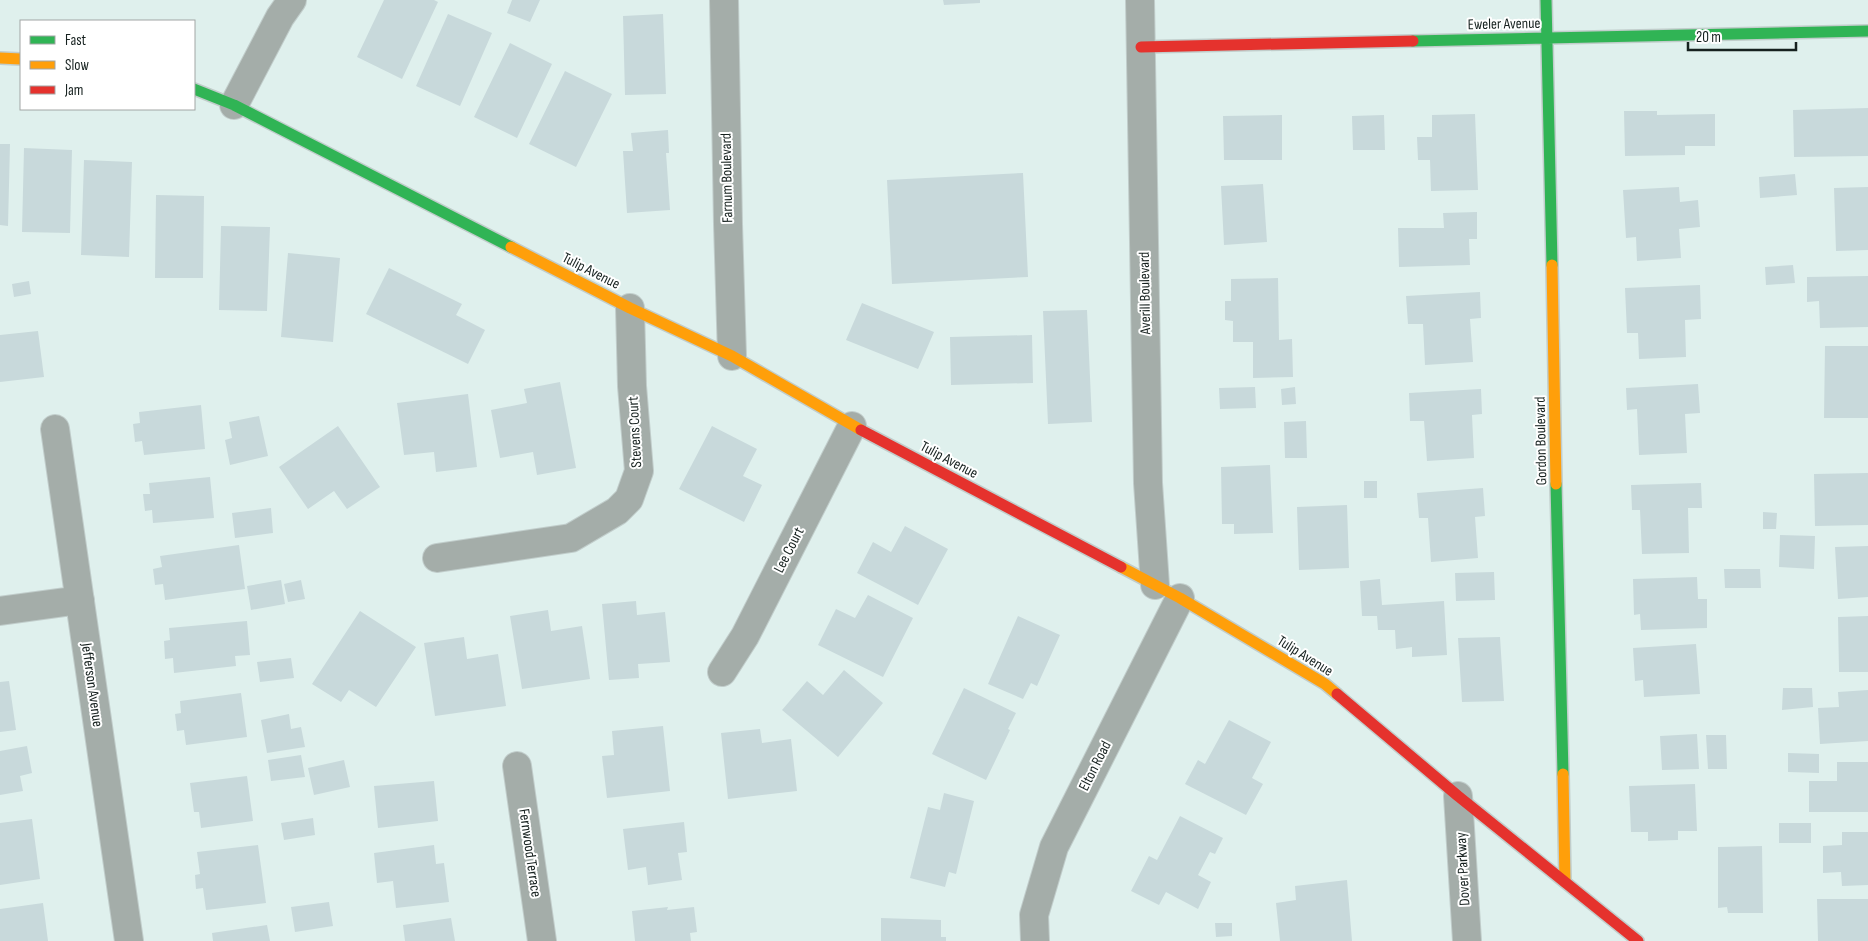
<svg xmlns="http://www.w3.org/2000/svg" width="1868" height="941" font-family="'Sofia Sans Condensed',sans-serif">
<rect width="100%" height="100%" fill="#dff0ed"/>
<path fill="#c8d9db" d="M 384,0 L 434,0 L 438,2 L 402,79 L 357,57 Z
M 512,0 L 540,0 L 530,22 L 507,13 Z
M 943,0 L 980,0 L 980,3 L 944,5 Z
M 448,14 L 492,33 L 460,106 L 416,86 Z
M 663,14 L 666,94 L 625,95 L 623,16 Z
M 510,43 L 552,64 L 517,138 L 474,117 Z
M 565,71 L 612,94 L 576,167 L 529,144 Z
M 1868,108 L 1868,156 L 1794,157 L 1793,110 Z
M 1624,111 L 1657,111 L 1657,115 L 1715,114 L 1715,146 L 1685,146 L 1685,155 L 1625,156 Z
M 1475,114 L 1478,190 L 1431,191 L 1430,160 L 1418,160 L 1417,137 L 1432,137 L 1432,115 Z
M 1282,115 L 1282,160 L 1224,160 L 1223,116 Z
M 1384,115 L 1385,150 L 1353,150 L 1352,116 Z
M 668,130 L 669,153 L 666,153 L 670,210 L 627,213 L 623,151 L 633,151 L 631,133 Z
M 0,144 L 10,144 L 8,226 L 0,225 Z
M 24,148 L 72,150 L 70,233 L 22,232 Z
M 84,160 L 132,162 L 129,257 L 81,255 Z
M 1023,173 L 1028,277 L 892,284 L 887,180 Z
M 1795,174 L 1797,195 L 1760,198 L 1759,177 Z
M 1263,184 L 1267,242 L 1224,245 L 1221,186 Z
M 1679,187 L 1680,202 L 1698,200 L 1700,227 L 1679,229 L 1681,258 L 1637,261 L 1636,237 L 1626,238 L 1623,190 Z
M 1868,187 L 1868,250 L 1836,251 L 1834,188 Z
M 156,195 L 204,196 L 203,278 L 155,278 Z
M 1477,212 L 1477,239 L 1469,239 L 1470,265 L 1399,267 L 1398,228 L 1444,228 L 1443,213 Z
M 221,226 L 270,227 L 267,311 L 219,310 Z
M 288,253 L 340,258 L 333,342 L 281,337 Z
M 1793,265 L 1795,283 L 1766,285 L 1765,267 Z
M 389,268 L 462,304 L 456,315 L 485,330 L 468,364 L 366,314 Z
M 1868,276 L 1868,327 L 1820,328 L 1819,301 L 1807,302 L 1807,277 Z
M 1278,278 L 1279,340 L 1292,339 L 1293,377 L 1253,378 L 1253,342 L 1233,342 L 1233,321 L 1225,320 L 1225,301 L 1231,301 L 1231,279 Z
M 29,281 L 31,294 L 14,297 L 12,284 Z
M 1700,285 L 1701,319 L 1685,320 L 1686,357 L 1639,359 L 1638,333 L 1627,333 L 1625,288 Z
M 1480,292 L 1481,318 L 1470,319 L 1473,362 L 1425,365 L 1423,324 L 1408,324 L 1406,296 Z
M 862,303 L 934,332 L 918,369 L 846,340 Z
M 1087,310 L 1092,422 L 1048,424 L 1043,311 Z
M 38,331 L 44,377 L 0,382 L 0,335 Z
M 1032,335 L 1033,383 L 951,385 L 950,337 Z
M 1825,346 L 1868,346 L 1868,418 L 1824,418 Z
M 560,382 L 576,468 L 537,475 L 533,452 L 500,458 L 491,410 L 527,403 L 524,389 Z
M 1698,384 L 1700,413 L 1685,414 L 1687,453 L 1639,455 L 1637,409 L 1627,410 L 1626,388 Z
M 1255,387 L 1256,408 L 1220,409 L 1219,388 Z
M 1295,387 L 1296,404 L 1282,405 L 1281,389 Z
M 1481,389 L 1482,414 L 1472,415 L 1474,458 L 1427,461 L 1424,421 L 1410,421 L 1409,393 Z
M 468,394 L 477,467 L 436,472 L 434,452 L 404,455 L 397,403 Z
M 201,405 L 205,449 L 144,455 L 142,441 L 135,442 L 133,424 L 140,423 L 139,412 Z
M 259,416 L 268,456 L 230,465 L 225,440 L 232,438 L 229,422 Z
M 1306,421 L 1307,458 L 1285,458 L 1284,422 Z
M 338,426 L 380,487 L 347,509 L 334,491 L 308,509 L 279,467 Z
M 712,426 L 757,449 L 743,476 L 762,485 L 744,522 L 679,489 Z
M 1270,465 L 1273,533 L 1234,534 L 1234,524 L 1222,524 L 1221,467 Z
M 1868,473 L 1868,525 L 1815,526 L 1814,474 Z
M 210,477 L 214,518 L 153,523 L 152,510 L 145,511 L 143,494 L 150,494 L 149,483 Z
M 1364,481 L 1377,481 L 1377,498 L 1364,498 Z
M 1701,483 L 1702,508 L 1688,508 L 1689,553 L 1642,554 L 1640,510 L 1632,510 L 1631,485 Z
M 1483,488 L 1485,516 L 1475,517 L 1478,558 L 1431,562 L 1428,518 L 1419,518 L 1417,493 Z
M 1347,505 L 1349,568 L 1299,570 L 1297,507 Z
M 271,508 L 273,533 L 235,538 L 232,513 Z
M 1763,512 L 1777,513 L 1776,529 L 1763,529 Z
M 905,526 L 948,549 L 918,605 L 857,573 L 873,542 L 891,552 Z
M 1780,535 L 1815,536 L 1814,569 L 1779,567 Z
M 239,545 L 245,589 L 165,600 L 163,584 L 155,585 L 153,569 L 162,567 L 160,556 Z
M 1868,546 L 1868,597 L 1838,599 L 1835,547 Z
M 1724,569 L 1760,569 L 1761,588 L 1725,588 Z
M 1494,572 L 1495,600 L 1456,601 L 1455,573 Z
M 1697,577 L 1698,599 L 1707,599 L 1707,628 L 1641,630 L 1640,614 L 1634,615 L 1633,579 Z
M 1380,579 L 1382,605 L 1444,601 L 1447,655 L 1412,657 L 1412,647 L 1396,649 L 1395,630 L 1378,630 L 1377,616 L 1362,616 L 1360,581 Z
M 281,580 L 285,604 L 251,610 L 247,586 Z
M 301,580 L 305,599 L 288,602 L 284,584 Z
M 868,595 L 913,618 L 883,677 L 818,645 L 836,609 L 855,618 Z
M 636,601 L 637,615 L 665,612 L 670,662 L 638,664 L 639,678 L 609,680 L 602,604 Z
M 548,610 L 551,631 L 582,626 L 590,679 L 522,689 L 510,616 Z
M 360,611 L 416,647 L 376,707 L 349,690 L 341,702 L 312,684 Z
M 1018,616 L 1060,635 L 1037,686 L 1031,683 L 1023,699 L 988,684 Z
M 1868,616 L 1868,672 L 1839,672 L 1838,617 Z
M 247,621 L 250,655 L 235,656 L 236,666 L 174,673 L 173,658 L 165,659 L 164,641 L 170,640 L 169,628 Z
M 464,637 L 467,659 L 498,654 L 506,706 L 435,716 L 424,643 Z
M 1500,637 L 1504,701 L 1462,702 L 1458,638 Z
M 1696,644 L 1700,694 L 1644,697 L 1643,680 L 1635,681 L 1633,648 Z
M 291,658 L 294,678 L 260,682 L 257,662 Z
M 844,670 L 883,703 L 838,757 L 782,710 L 807,681 L 823,695 Z
M 9,681 L 16,730 L 0,732 L 0,682 Z
M 964,688 L 1016,713 L 1008,729 L 1010,730 L 986,780 L 932,754 Z
M 1783,688 L 1812,688 L 1813,707 L 1782,710 Z
M 1868,690 L 1868,741 L 1820,744 L 1818,708 L 1839,707 L 1838,692 Z
M 241,693 L 247,737 L 186,745 L 184,730 L 177,731 L 175,714 L 181,713 L 180,701 Z
M 289,714 L 291,729 L 301,727 L 305,747 L 267,753 L 261,720 Z
M 1229,720 L 1271,742 L 1252,778 L 1263,784 L 1246,815 L 1185,784 L 1198,760 L 1205,764 Z
M 663,726 L 670,791 L 607,798 L 602,756 L 614,755 L 612,731 Z
M 760,729 L 762,743 L 791,739 L 797,791 L 728,799 L 721,733 Z
M 1697,734 L 1699,769 L 1662,770 L 1660,736 Z
M 1706,735 L 1726,735 L 1727,769 L 1708,769 Z
M 27,746 L 32,773 L 20,776 L 23,791 L 0,795 L 0,751 Z
M 1788,753 L 1819,754 L 1819,773 L 1788,772 Z
M 301,755 L 305,777 L 271,781 L 268,760 Z
M 344,760 L 350,787 L 314,795 L 308,768 Z
M 1837,762 L 1868,762 L 1868,812 L 1809,812 L 1809,781 L 1837,781 Z
M 247,776 L 253,821 L 201,828 L 199,812 L 194,812 L 190,783 Z
M 434,781 L 438,821 L 378,828 L 374,786 Z
M 1695,784 L 1697,831 L 1678,831 L 1678,840 L 1648,841 L 1648,832 L 1631,832 L 1629,786 Z
M 944,793 L 974,801 L 956,874 L 949,872 L 945,887 L 910,878 L 928,807 L 940,810 Z
M 1180,816 L 1223,838 L 1215,854 L 1210,852 L 1198,875 L 1211,882 L 1198,909 L 1166,892 L 1159,905 L 1131,891 L 1149,856 L 1157,860 Z
M 313,818 L 315,835 L 284,840 L 281,823 Z
M 32,819 L 40,879 L 0,885 L 0,823 Z
M 684,822 L 687,852 L 678,853 L 682,880 L 648,885 L 646,867 L 628,870 L 623,829 Z
M 1779,823 L 1811,823 L 1811,843 L 1779,843 Z
M 1842,832 L 1868,832 L 1868,885 L 1842,886 L 1841,872 L 1823,873 L 1823,846 L 1842,845 Z
M 258,845 L 266,903 L 206,910 L 203,888 L 196,889 L 195,875 L 200,874 L 197,852 Z
M 434,845 L 436,864 L 444,863 L 449,902 L 396,908 L 393,881 L 377,883 L 374,853 Z
M 1762,846 L 1763,913 L 1728,913 L 1727,907 L 1718,908 L 1718,847 Z
M 1347,880 L 1352,941 L 1280,941 L 1276,903 L 1296,900 L 1295,886 Z
M 1817,899 L 1868,899 L 1868,941 L 1818,941 Z
M 329,902 L 333,926 L 295,932 L 291,907 Z
M 43,903 L 48,941 L 0,941 L 0,909 Z
M 668,907 L 667,910 L 694,907 L 697,932 L 690,933 L 691,941 L 635,941 L 632,911 Z
M 451,918 L 455,941 L 405,941 L 403,925 Z
M 881,918 L 941,920 L 941,937 L 946,937 L 946,941 L 881,941 Z
M 1215,923 L 1232,923 L 1232,936 L 1216,937 Z
M 267,925 L 270,941 L 213,941 L 212,933 Z"/>
<g fill="none" stroke-linecap="round" stroke-linejoin="round">
<defs>
<path id="street" d="M 724,0 L 728,224 L 732,356
M 1140,0 L 1148,483 L 1155,585
M 234,105 L 280,17 L 292,0
M 55,429 L 129,941
M 437,558 L 571,538 L 617,511 L 629,499 L 639,471 L 632,386 L 630,308
M 0,611 L 80,600
M 722,672 L 745,636 L 852,426
M 517,766 L 542,941
M 1458,796 L 1467,941
M 1035,941 L 1034,915 L 1054,847 L 1180,598"/>
<path id="fast" d="M 1546,0 L 1552,265
M 1413,41 L 1868,31
M 194,89 L 234,105 L 511,247
M 1556,484 L 1563,774"/>
<path id="slow" d="M 0,58 L 21,59
M 511,247 L 630,308 L 732,356 L 861,430
M 1552,265 L 1556,484
M 1121,567 L 1180,598 L 1325,684 L 1337,694
M 1563,774 L 1565,882"/>
<path id="jam" d="M 1141,47 L 1413,41
M 861,430 L 1121,567
M 1337,694 L 1458,796 L 1638,941"/>
</defs>
<use href="#street" stroke="#c1cdcb" stroke-width="30"/>
<use href="#fast" stroke="#c1cdcb" stroke-width="14"/>
<use href="#slow" stroke="#c1cdcb" stroke-width="14"/>
<use href="#jam" stroke="#c1cdcb" stroke-width="14"/>
<use href="#street" stroke="#a4ada9" stroke-width="28"/>
<use href="#fast" stroke="#30b455" stroke-width="11"/>
<use href="#slow" stroke="#ff9f0a" stroke-width="11"/>
<use href="#jam" stroke="#e5322d" stroke-width="11"/>
</g>
<g text-anchor="middle" dominant-baseline="central" stroke-width="4" stroke-linejoin="round" paint-order="stroke">
<g font-size="15" fill="#16211f" stroke="#fff">
<text transform="translate(1504 24) rotate(-1)">Eweler Avenue</text>
<text transform="translate(727 178) rotate(-91)">Farnum Boulevard</text>
<text transform="translate(591 271) rotate(27)">Tulip Avenue</text>
<text transform="translate(1145 293) rotate(-91)">Averill Boulevard</text>
<text transform="translate(635 432) rotate(-93)">Stevens Court</text>
<text transform="translate(1541 441) rotate(-91)">Gordon Boulevard</text>
<text transform="translate(949 460) rotate(28)">Tulip Avenue</text>
<text transform="translate(789 550) rotate(-63)">Lee Court</text>
<text transform="translate(1305 656) rotate(32)">Tulip Avenue</text>
<text transform="translate(92 685) rotate(82)">Jefferson Avenue</text>
<text transform="translate(1095 766) rotate(-63)">Elton Road</text>
<text transform="translate(530 853) rotate(82)">Fernwood Terrace</text>
<text transform="translate(1463 869) rotate(-93)">Dover Parkway</text>
</g>
</g>
<rect x="20" y="20" width="175" height="90" fill="#ffffff" stroke="#a2a6a5"/>
<rect x="30" y="36" width="25" height="8" fill="#30b455" stroke="#a2a6a5"/>
<text x="65" y="45" font-size="15" fill="#16211f">Fast</text>
<rect x="30" y="61" width="25" height="8" fill="#ff9f0a" stroke="#a2a6a5"/>
<text x="65" y="70" font-size="15" fill="#16211f">Slow</text>
<rect x="30" y="86" width="25" height="8" fill="#e5322d" stroke="#a2a6a5"/>
<text x="65" y="95" font-size="15" fill="#16211f">Jam</text>
<path d="M1688 42v8h108v-8" fill="none" stroke="#16211f" stroke-width="2.5"/>
<text x="1696" y="42" font-size="15" fill="#16211f" stroke="#ffffff" stroke-width="4" paint-order="stroke">20 m</text>
</svg>
